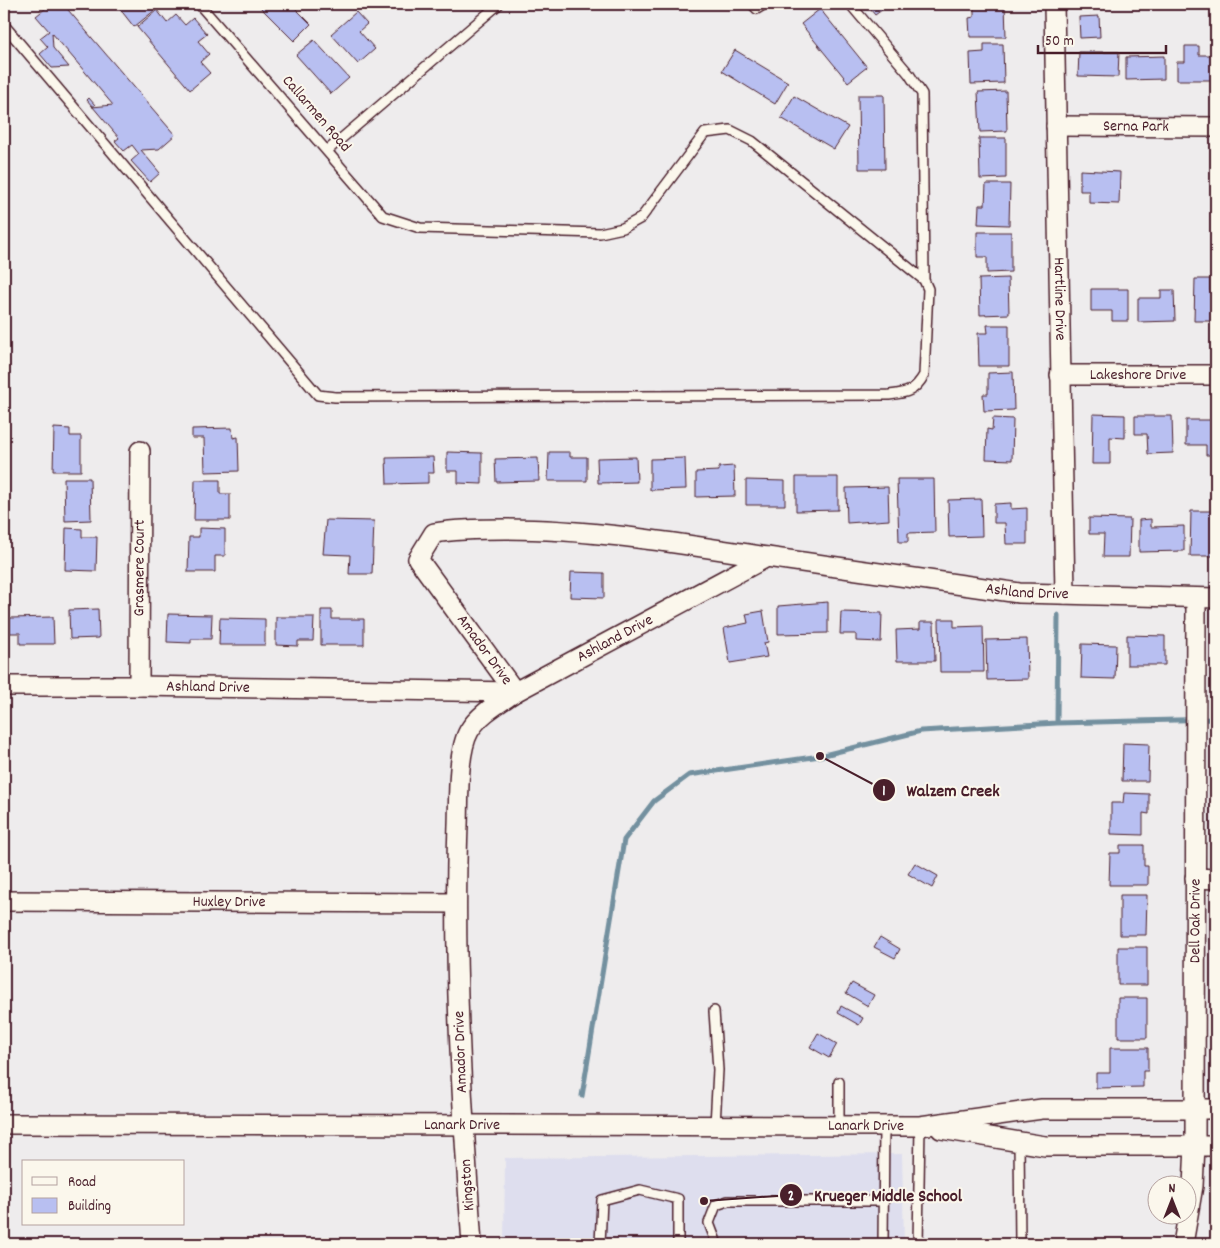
<svg xmlns="http://www.w3.org/2000/svg" width="1220" height="1248" font-family="Dekko,sans-serif">
<rect width="100%" height="100%" fill="#eeeced"/>
<filter id="ink" filterUnits="userSpaceOnUse"><feTurbulence type="fractalNoise" baseFrequency=".02" numOctaves="2"/><feDisplacementMap in="SourceGraphic" scale="10" xChannelSelector="R" yChannelSelector="G"/><feConvolveMatrix kernelMatrix="1 2 1 2 8 2 1 2 1" color-interpolation-filters="sRGB"/></filter>
<g filter="url(#ink)">
<path fill="#dedeee" d="M 902,1154 L 904,1244 L 504,1244 L 505,1158 Z"/>
<g fill="none" stroke-linecap="round" stroke-linejoin="round">
<path stroke="#73909f" stroke-width="5" d="M 1057,723 L 1058,615
M 582,1096 L 624,840 L 654,801 L 689,775 L 820,756 L 921,731 L 1057,723 L 1216,719"/>
</g>
<path fill="#b8bff1" stroke="#4a1f2b" d="M 51,4 L 63,4 L 175,135 L 159,149 L 141,150 L 160,173 L 150,182 L 131,161 L 139,154 L 132,145 L 124,151 L 115,141 L 119,138 L 87,100 L 89,98 L 95,105 L 92,107 L 113,105 L 52,33 L 53,48 L 69,67 L 52,68 L 40,54 L 48,47 L 40,38 L 49,31 L 36,16 Z
M 116,4 L 150,4 L 155,10 L 134,27 Z
M 257,4 L 291,4 L 311,24 L 294,41 Z
M 866,4 L 890,4 L 875,15 Z
M 974,4 L 1005,4 L 1006,37 L 970,37 L 969,18 L 974,17 Z
M 820,9 L 867,67 L 848,82 L 801,24 Z
M 157,10 L 167,23 L 176,15 L 185,25 L 193,18 L 207,34 L 198,41 L 209,54 L 200,62 L 210,73 L 190,90 L 137,27 Z
M 356,12 L 367,24 L 359,31 L 375,49 L 358,64 L 331,34 Z
M 1099,16 L 1100,37 L 1080,38 L 1079,17 Z
M 314,40 L 349,78 L 331,94 L 296,55 Z
M 984,44 L 1003,44 L 1004,83 L 971,84 L 970,53 L 984,52 Z
M 1185,46 L 1199,46 L 1199,55 L 1216,55 L 1216,80 L 1177,80 L 1177,62 L 1185,62 Z
M 735,50 L 788,82 L 775,104 L 722,71 Z
M 1079,52 L 1119,52 L 1118,77 L 1078,76 Z
M 1164,56 L 1164,79 L 1126,80 L 1126,57 Z
M 1006,91 L 1007,131 L 980,132 L 978,92 Z
M 858,95 L 884,95 L 885,169 L 859,169 Z
M 794,96 L 848,127 L 834,149 L 781,118 Z
M 979,138 L 1006,138 L 1006,178 L 980,179 Z
M 1080,170 L 1120,172 L 1119,204 L 1089,203 L 1089,191 L 1080,191 Z
M 986,184 L 1010,184 L 1009,225 L 978,224 L 979,205 L 985,205 Z
M 977,232 L 1011,232 L 1011,272 L 987,273 L 987,257 L 977,257 Z
M 1008,278 L 1009,314 L 980,315 L 979,279 Z
M 1195,279 L 1210,279 L 1210,291 L 1216,291 L 1216,321 L 1194,321 Z
M 1091,289 L 1128,289 L 1128,321 L 1112,321 L 1112,311 L 1091,311 Z
M 1161,290 L 1174,290 L 1175,321 L 1138,322 L 1138,298 L 1161,298 Z
M 987,325 L 1009,325 L 1009,366 L 979,366 L 978,333 L 988,333 Z
M 1013,372 L 1014,410 L 984,411 L 983,394 L 988,394 L 988,373 Z
M 1093,414 L 1125,415 L 1125,438 L 1110,437 L 1110,464 L 1092,464 Z
M 1135,416 L 1172,416 L 1173,453 L 1148,454 L 1147,434 L 1135,434 Z
M 993,418 L 1013,419 L 1012,460 L 986,459 L 987,429 L 992,430 Z
M 1186,420 L 1216,420 L 1216,455 L 1206,455 L 1206,445 L 1186,445 Z
M 54,428 L 70,429 L 70,436 L 81,436 L 81,471 L 53,471 Z
M 232,428 L 233,438 L 238,437 L 239,471 L 205,472 L 204,438 L 192,438 L 192,429 Z
M 447,452 L 482,453 L 482,484 L 458,483 L 458,471 L 447,471 Z
M 549,452 L 570,452 L 570,457 L 587,457 L 587,481 L 548,481 Z
M 433,457 L 434,473 L 428,473 L 428,483 L 387,484 L 386,458 Z
M 636,457 L 637,482 L 598,483 L 597,458 Z
M 538,458 L 539,481 L 496,482 L 495,459 Z
M 685,458 L 686,489 L 650,490 L 650,459 Z
M 734,466 L 735,496 L 696,497 L 696,472 L 719,471 L 719,467 Z
M 796,477 L 838,477 L 838,510 L 796,511 Z
M 64,478 L 90,478 L 91,520 L 65,521 Z
M 897,479 L 934,479 L 935,532 L 908,533 L 908,542 L 899,542 Z
M 195,480 L 220,480 L 220,494 L 230,494 L 230,520 L 194,520 Z
M 746,480 L 785,481 L 785,505 L 746,505 Z
M 888,487 L 889,520 L 847,523 L 846,488 Z
M 981,499 L 982,536 L 949,537 L 948,500 Z
M 1011,503 L 1011,509 L 1027,508 L 1027,544 L 1006,544 L 1005,523 L 994,523 L 994,504 Z
M 1191,511 L 1216,511 L 1216,556 L 1190,556 Z
M 1089,518 L 1130,519 L 1129,557 L 1103,557 L 1104,534 L 1089,534 Z
M 1151,519 L 1151,527 L 1184,526 L 1184,551 L 1139,552 L 1139,520 Z
M 326,520 L 374,521 L 372,574 L 349,574 L 350,555 L 323,554 Z
M 66,528 L 82,529 L 82,537 L 97,537 L 96,571 L 65,570 Z
M 199,528 L 225,529 L 225,556 L 215,556 L 215,572 L 188,572 L 189,537 L 199,537 Z
M 571,572 L 604,573 L 604,598 L 570,597 Z
M 828,602 L 828,633 L 778,634 L 778,606 Z
M 98,609 L 99,638 L 70,639 L 69,610 Z
M 321,610 L 332,610 L 332,619 L 364,619 L 364,645 L 321,645 Z
M 763,611 L 768,642 L 764,643 L 767,657 L 730,663 L 724,628 L 748,623 L 746,614 Z
M 841,612 L 882,613 L 881,642 L 856,641 L 856,634 L 840,634 Z
M 168,614 L 212,615 L 211,639 L 191,639 L 191,643 L 167,642 Z
M 53,617 L 54,644 L 20,644 L 20,633 L 10,633 L 10,618 Z
M 276,617 L 314,617 L 313,641 L 298,641 L 298,646 L 276,645 Z
M 220,618 L 265,619 L 265,645 L 219,645 Z
M 939,619 L 954,619 L 954,627 L 983,626 L 984,672 L 940,672 Z
M 920,622 L 934,622 L 935,661 L 897,661 L 896,630 L 920,629 Z
M 1127,635 L 1165,636 L 1165,665 L 1127,665 Z
M 1027,639 L 1028,679 L 987,680 L 986,640 Z
M 1082,644 L 1116,645 L 1115,679 L 1081,678 Z
M 1123,743 L 1149,744 L 1148,781 L 1122,781 Z
M 1124,793 L 1149,794 L 1149,814 L 1143,813 L 1143,835 L 1111,834 L 1111,803 L 1123,803 Z
M 1120,845 L 1144,845 L 1144,866 L 1148,866 L 1148,885 L 1109,885 L 1110,853 L 1120,853 Z
M 915,863 L 938,876 L 932,888 L 908,874 Z
M 1120,895 L 1147,895 L 1146,935 L 1120,935 Z
M 880,937 L 900,949 L 895,958 L 874,947 Z
M 1118,947 L 1147,947 L 1147,985 L 1118,985 Z
M 852,983 L 874,995 L 868,1006 L 846,993 Z
M 1118,998 L 1147,998 L 1147,1038 L 1118,1038 Z
M 841,1006 L 863,1018 L 859,1025 L 838,1013 Z
M 818,1033 L 837,1044 L 829,1058 L 810,1047 Z
M 1110,1048 L 1148,1048 L 1148,1071 L 1143,1071 L 1143,1087 L 1096,1088 L 1096,1073 L 1110,1073 Z"/>
<g fill="none" stroke-linecap="round" stroke-linejoin="round">
<defs>
<path id="service" d="M 752,4 L 757,9 L 765,4
M 850,4 L 909,74 L 922,94 L 924,280
M 4,25 L 318,395 L 335,397 L 889,395 C 907,393 915,391 924,375 L 928,289 L 924,280 L 752,141 L 730,130 L 705,133 L 641,218 L 623,228 L 600,233 L 420,228 L 383,216 L 199,4
M 328,150 L 499,4
M 714,1011 L 718,1070 L 715,1125
M 839,1082 L 839,1125
M 1019,1141 L 1020,1244
M 600,1244 L 602,1200 L 640,1190 L 678,1199 L 678,1244
M 717,1244 L 709,1223 L 716,1205 L 728,1201 L 884,1201
M 883,1244 L 884,1125
M 918,1244 L 920,1126"/>
<g id="minor">
<path id="s1" d="M 1054,4 L 1065,594"/>
<path id="s2" d="M 1056,126 L 1216,127"/>
<path id="s3" d="M 1060,375 L 1216,375"/>
<path id="s4" d="M 4,686 L 139,686 L 515,692"/>
<path id="s5" d="M 139,686 L 140,451"/>
<path d="M 515,692 L 418,559 L 434,533 C 458,529 482,529 506,529 C 594,529 681,544 767,557"/>
<path d="M 1195,878 L 1216,879"/>
<path id="s6" d="M 4,901 L 455,903"/>
<path id="s7" d="M 4,1124 L 920,1126 L 1042,1109 L 1216,1109"/>
<path d="M 941,1129 L 1045,1146 L 1216,1146"/>
<path id="s8" d="M 472,1244 C 462,1105 453,965 458,825 C 459,800 457,752 469,731 C 479,714 499,703 515,692 L 767,557 L 1019,593 L 1216,598"/>
<path id="s9" d="M 1183,1244 L 1193,1186 L 1195,1146 L 1196,598"/>
</g>
</defs>
<use href="#service" stroke="#4a1f2b" stroke-width="12"/>
<use href="#minor" stroke="#4a1f2b" stroke-width="22"/>
<use href="#service" stroke="#fbf7ec" stroke-width="9"/>
<use href="#minor" stroke="#fbf7ec" stroke-width="19"/>
</g>
</g>
<g text-anchor="middle" dominant-baseline="central" stroke-width="4" stroke-linejoin="round" paint-order="stroke">
<g font-size="16" fill="#4a1f2b" stroke="#fbf7ec">
<text transform="translate(316 114) rotate(49)">Callarmen Road</text>
<text stroke="none"><textPath href="#s2" startOffset="80">Serna Park</textPath></text>
<text stroke="none"><textPath href="#s1" startOffset="295">Hartline Drive</textPath></text>
<text stroke="none"><textPath href="#s3" startOffset="78">Lakeshore Drive</textPath></text>
<text stroke="none"><textPath href="#s5" startOffset="118">Grasmere Court</textPath></text>
<text stroke="none"><textPath href="#s8" startOffset="1124">Ashland Drive</textPath></text>
<text stroke="none"><textPath href="#s8" startOffset="689">Ashland Drive</textPath></text>
<text transform="translate(484 650) rotate(54)">Amador Drive</text>
<text stroke="none"><textPath href="#s4" startOffset="204">Ashland Drive</textPath></text>
<text stroke="none"><textPath href="#s6" startOffset="225">Huxley Drive</textPath></text>
<text stroke="none"><textPath href="#s9" startOffset="324">Dell Oak Drive</textPath></text>
<text transform="translate(461 1052) rotate(-92)">Amador Drive</text>
<text stroke="none"><textPath href="#s7" startOffset="458">Lanark Drive</textPath></text>
<text stroke="none"><textPath href="#s7" startOffset="862">Lanark Drive</textPath></text>
<text transform="translate(468 1185) rotate(-94)">Kingston</text>
</g>
</g>
<path fill="none" stroke="#4a1f2b" stroke-width="2" d="M820 756L884 790M704 1201L791 1195"/>
<g fill="#4a1f2b" stroke="#fbf7ec" stroke-width="2">
<circle cx="820" cy="756" r="5"/>
<circle cx="704" cy="1201" r="5"/>
<circle cx="884" cy="790" r="12"/>
<circle cx="791" cy="1195" r="12"/>
</g>
<g font-size="15" text-anchor="middle" font-weight="bold" fill="#fff">
<text x="884" y="795">1</text>
<text x="791" y="1200">2</text>
</g>
<g font-size="18" text-anchor="middle" font-weight="bold" fill="#4a1f2b" stroke="#fbf7ec" stroke-width="4" stroke-linejoin="round" paint-order="stroke">
<text x="953" y="796">Walzem Creek</text>
<text x="888" y="1201">Krueger Middle School</text>
</g>
<rect width="1220" height="1248" fill="none" stroke="#fbf7ec" stroke-width="20"/>
<rect x="10" y="10" width="1200" height="1228" fill="none" stroke="#4a1f2b" stroke-width="2" filter="url(#ink)"/>
<rect x="22" y="1160" width="162" height="65" fill="#fbf7ec" stroke="#b4a19f"/>
<rect x="32" y="1177" width="25" height="8" fill="#fbf7ec" stroke="#b4a19f"/>
<text x="68" y="1186" font-size="15" fill="#4a1f2b">Road</text>
<rect x="32" y="1198" width="25" height="15" fill="#b8bff1" stroke="#b4a19f"/>
<text x="68" y="1210" font-size="15" fill="#4a1f2b">Building</text>
<g transform="translate(1172 1200)"><circle r="24" fill="#fbf7ec" stroke="#b4a19f"/>
<path d="M0-4L9 19L0 12L-9 19Z" fill="#4a1f2b"/>
<text y="-8" font-size="14" font-weight="bold" text-anchor="middle" fill="#4a1f2b">N</text>
</g>
<path d="M1038 45v8h128v-8" fill="none" stroke="#4a1f2b" stroke-width="2.5"/>
<text x="1045" y="45" font-size="15" fill="#4a1f2b" stroke="#fbf7ec" stroke-width="4" paint-order="stroke">50 m</text>
</svg>
